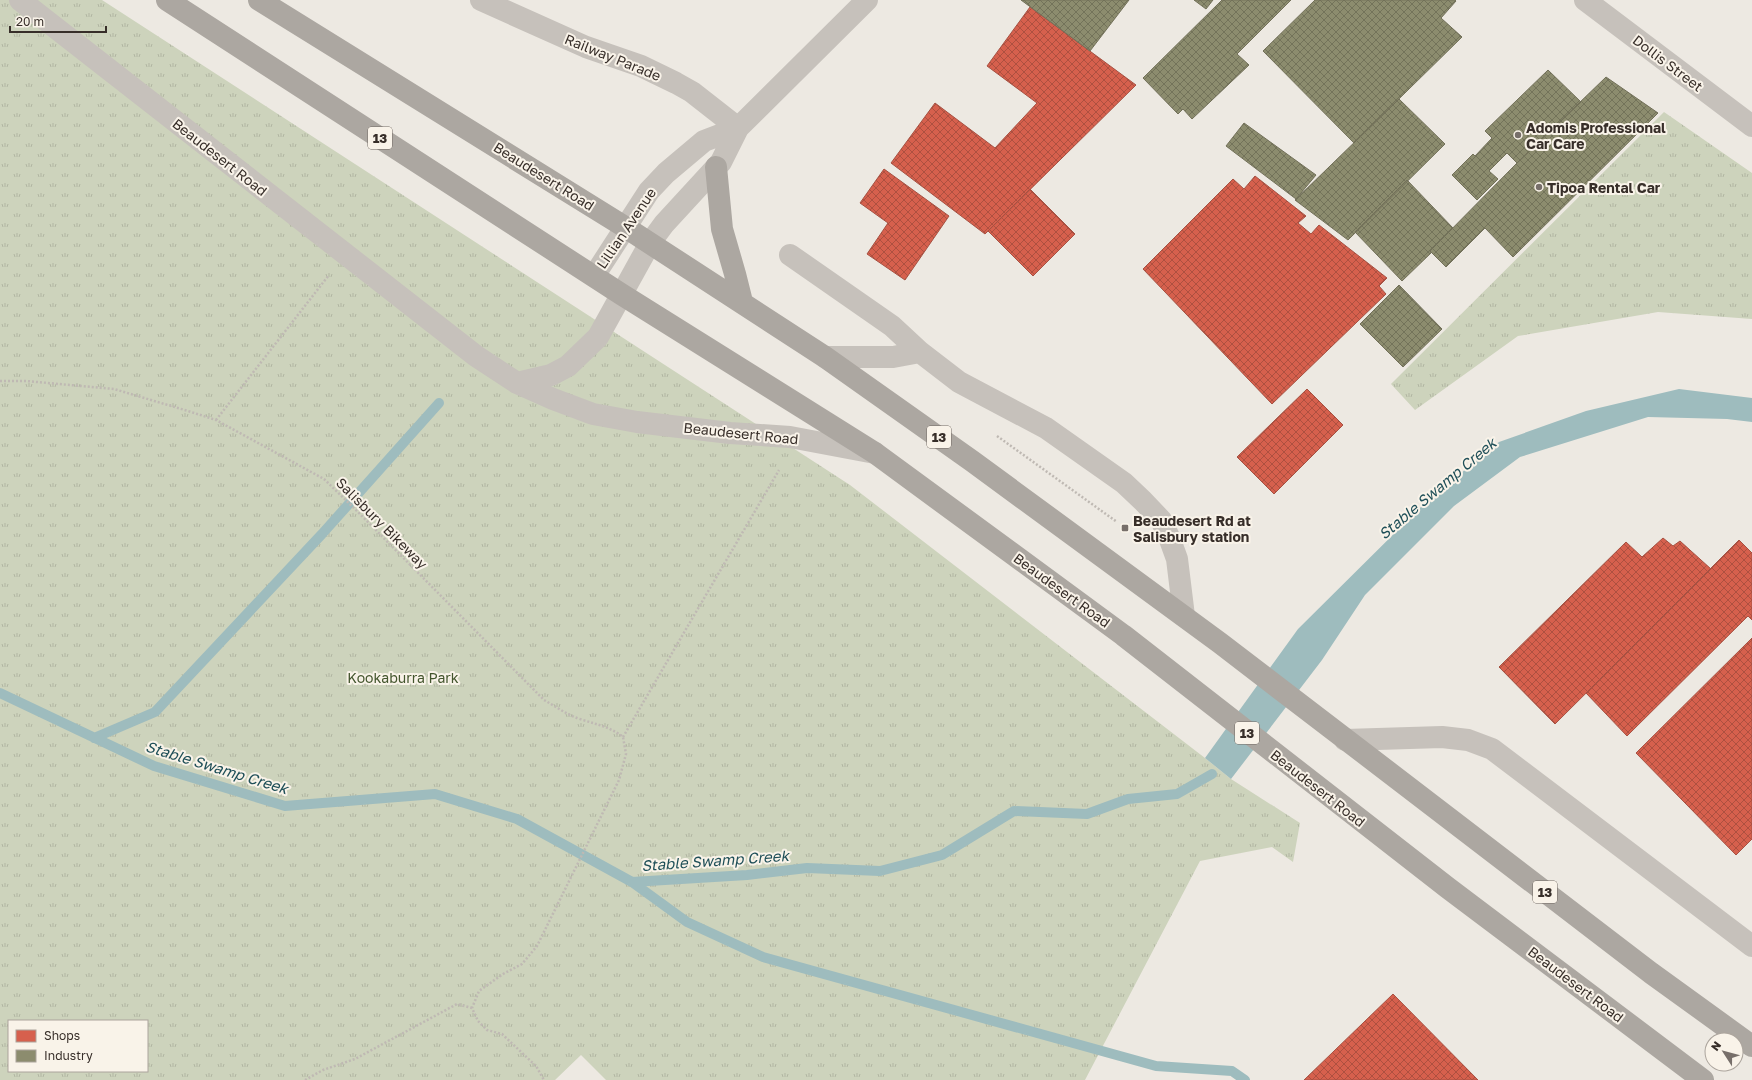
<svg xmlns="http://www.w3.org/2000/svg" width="1752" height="1080" font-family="'Golos Text',sans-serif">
<defs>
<pattern id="park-tufts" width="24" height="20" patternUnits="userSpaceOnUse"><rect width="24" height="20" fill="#cdd3bc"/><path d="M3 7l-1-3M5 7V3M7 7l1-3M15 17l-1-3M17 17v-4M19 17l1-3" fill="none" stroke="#b1b5a2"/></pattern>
<pattern id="shops-cross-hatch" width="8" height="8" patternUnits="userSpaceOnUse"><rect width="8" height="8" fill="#d6604d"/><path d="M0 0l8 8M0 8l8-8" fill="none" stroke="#ae5040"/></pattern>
<pattern id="industry-cross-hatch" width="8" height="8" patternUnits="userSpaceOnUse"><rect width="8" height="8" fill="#8c8c6e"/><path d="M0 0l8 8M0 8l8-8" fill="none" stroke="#73735a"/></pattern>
</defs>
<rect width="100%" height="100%" fill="#ede9e2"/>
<path fill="url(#park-tufts)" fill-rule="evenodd" d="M 0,0 L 102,0 L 850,485 L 1205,758 L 1231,779 L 1300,823 L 1293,862 L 1272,847 L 1200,861 L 1085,1080 L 606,1080 L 581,1055 L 555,1080 L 0,1080 ZM 9,1021 L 147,1021 L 147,1071 L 9,1071 Z
M 1664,112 L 1752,173 L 1752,319 L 1658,312 L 1518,336 L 1415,410 L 1391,384 Z"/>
<path fill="#9ebcbe" d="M 1679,389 L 1752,398 L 1752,422 L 1727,419 L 1648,417 L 1520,457 L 1454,506 L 1365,595 L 1322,660 L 1231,779 L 1205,758 L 1298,629 L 1428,500 L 1499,442 L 1586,411 Z"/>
<path fill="url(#shops-cross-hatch)" stroke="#a65142" d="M 1030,7 L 1136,85 L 985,234 L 891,163 L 935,103 L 995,148 L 1037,103 L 987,66 Z
M 884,169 L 949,216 L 905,280 L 867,254 L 888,223 L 860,203 Z
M 1255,176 L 1306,216 L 1298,223 L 1311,234 L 1319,225 L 1387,278 L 1379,286 L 1386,294 L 1272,404 L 1143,269 L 1233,179 L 1244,189 Z
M 1030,189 L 1075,234 L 1033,276 L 988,231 Z
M 1307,389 L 1343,425 L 1274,494 L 1237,457 Z
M 1663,538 L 1673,546 L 1680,541 L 1711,569 L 1555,724 L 1499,667 L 1626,542 L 1642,557 Z
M 1739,540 L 1752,553 L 1752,620 L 1748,616 L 1627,736 L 1586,693 Z
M 1752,638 L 1752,839 L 1736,855 L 1636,753 Z
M 1393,994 L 1478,1080 L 1304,1080 Z"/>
<path fill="url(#industry-cross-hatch)" stroke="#727059" d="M 1021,0 L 1129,0 L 1090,51 Z
M 1194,0 L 1213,0 L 1206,9 Z
M 1222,0 L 1291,0 L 1237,54 L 1249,65 L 1192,119 L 1183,109 L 1178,114 L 1143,78 Z
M 1315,0 L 1455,0 L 1456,1 L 1441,18 L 1462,37 L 1354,143 L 1263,51 Z
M 1548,70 L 1581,102 L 1517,163 L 1507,153 L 1489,171 L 1498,179 L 1477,200 L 1452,175 L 1473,154 L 1475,156 L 1492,138 L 1485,131 Z
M 1606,77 L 1658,113 L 1513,257 L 1485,228 L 1446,267 L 1430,251 L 1517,163 Z
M 1399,99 L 1445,144 L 1348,240 L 1295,200 Z
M 1244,123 L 1316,175 L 1296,199 L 1226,146 Z
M 1407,180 L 1453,228 L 1430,251 L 1431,253 L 1402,281 L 1355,232 Z
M 1399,285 L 1442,329 L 1403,367 L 1360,324 Z"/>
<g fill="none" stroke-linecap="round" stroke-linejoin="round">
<path stroke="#9ebcbe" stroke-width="10" d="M 0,693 L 154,766 L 285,806 L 435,794 L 517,819 L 632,882 L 747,875 L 807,868 L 880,871 L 942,855 L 1014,811 L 1087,814 L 1128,799 L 1177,794 L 1212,774
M 94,738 L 155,712 L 322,534 L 439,403
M 632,882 L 687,922 L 763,957 L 1156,1066 L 1232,1071 L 1245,1080"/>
<path stroke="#bfb9b3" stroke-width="2.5" stroke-dasharray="2 2" stroke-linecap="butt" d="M 0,381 L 26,381 L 114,389 L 188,411 L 216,420 L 324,479 L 357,511 L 544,700 C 555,706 566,714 577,718 C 594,724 609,726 623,737 L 626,754 L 619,780 L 537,946 L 522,964 L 503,974 L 479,991 L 472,1008 L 478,1021 L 487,1030 L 502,1034 L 536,1066 L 544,1080
M 216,420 L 329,275
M 997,436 L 1117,522
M 623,737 L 779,470
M 305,1080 L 323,1070 L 355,1059 L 457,1004 L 472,1008"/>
<path stroke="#c6c1bb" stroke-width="22" d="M 20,0 L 476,356 L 517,383 L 553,399 L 593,414 L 637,422 L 730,433 L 790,437 L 875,453
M 481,0 L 586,47 L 641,66 L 676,83 L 692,92 L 738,128
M 1585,0 L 1752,126
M 790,255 L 892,326 L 920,352
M 594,276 L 649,191 L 666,173 L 704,141 L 738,128
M 825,357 L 893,357 L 920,352 L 959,382 L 1046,428 L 1124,483 L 1143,501 L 1161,520 L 1169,537 L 1177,559 L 1184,616
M 517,383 L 551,375 L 568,366 L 598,337 L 650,243 L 664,224 L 721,162 L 738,128 L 867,0
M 1345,740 L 1442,737 L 1468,740 L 1492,749 L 1752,946"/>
<path stroke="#aca7a1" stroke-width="22" d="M 167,0 L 621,294 L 875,453 L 1123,635 L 1448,888 L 1703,1080
M 259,0 L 625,227 L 825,357 L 972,461 L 1220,643 L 1651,973 L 1752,1046
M 716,167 L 722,229 L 735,274 L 742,302"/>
</g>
<g fill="#776f6a" stroke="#f9f3e9" stroke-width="1.5">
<circle cx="1518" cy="135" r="4"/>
<circle cx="1539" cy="187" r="4"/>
<rect x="1121" y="524" width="8" height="8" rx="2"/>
</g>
<g text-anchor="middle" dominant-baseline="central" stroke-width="4" stroke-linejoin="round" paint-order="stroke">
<g fill="#f9f3e9" stroke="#716963" stroke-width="1">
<rect x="368" y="127" width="24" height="22" rx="3"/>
<rect x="927" y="426" width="24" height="22" rx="3"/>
<rect x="1235" y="722" width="24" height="22" rx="3"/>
<rect x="1533" y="881" width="24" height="22" rx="3"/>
</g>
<g font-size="13" font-weight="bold" fill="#372e29">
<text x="380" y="138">13</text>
<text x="939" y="437">13</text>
<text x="1247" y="733">13</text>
<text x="1545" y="892">13</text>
</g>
<g font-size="14" fill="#372e29" stroke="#f9f3e9">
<text transform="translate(613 57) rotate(22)">Railway Parade</text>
<text transform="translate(1668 63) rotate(37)">Dollis Street</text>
<text transform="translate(220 157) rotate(38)">Beaudesert Road</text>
<text transform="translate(544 176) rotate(32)">Beaudesert Road</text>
<text transform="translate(626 228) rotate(-56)">Lillian Avenue</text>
<text transform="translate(741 433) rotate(6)">Beaudesert Road</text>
<text transform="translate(382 523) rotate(45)">Salisbury Bikeway</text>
<text transform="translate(1062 590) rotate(36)">Beaudesert Road</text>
<text transform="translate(1318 788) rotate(38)">Beaudesert Road</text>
<text transform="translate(1576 984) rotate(37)">Beaudesert Road</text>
</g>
<g font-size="14" font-weight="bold" fill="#372e29" stroke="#f9f3e9" text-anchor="start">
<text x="1526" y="127">Adomis Professional<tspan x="1526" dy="16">Car Care</tspan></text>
<text x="1547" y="187">Tipoa Rental Car</text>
<text x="1133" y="520">Beaudesert Rd at<tspan x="1133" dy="16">Salisbury station</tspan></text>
</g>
<g font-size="14" fill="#43552d" stroke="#f9f3e9">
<text x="403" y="677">Kookaburra Park</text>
</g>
<g font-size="15" font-style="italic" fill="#1f4f58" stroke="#f9f3e9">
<text transform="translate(1437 488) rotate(-40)">Stable Swamp Creek</text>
<text transform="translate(217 767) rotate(17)">Stable Swamp Creek</text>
<text transform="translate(715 860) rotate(-4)">Stable Swamp Creek</text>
</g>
</g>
<rect x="8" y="1020" width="140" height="52" fill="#f9f3e9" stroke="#aba49c"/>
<rect x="16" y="1030" width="20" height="12" fill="#d6604d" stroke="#aba49c"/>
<text x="44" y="1040" font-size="12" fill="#372e29">Shops</text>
<rect x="16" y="1050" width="20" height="12" fill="#8c8c6e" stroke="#aba49c"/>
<text x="44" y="1060" font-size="12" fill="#372e29">Industry</text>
<g transform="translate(1724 1052) rotate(306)"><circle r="19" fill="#f9f3e9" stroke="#aba49c"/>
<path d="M0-3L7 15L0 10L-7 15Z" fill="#776f6a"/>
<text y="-6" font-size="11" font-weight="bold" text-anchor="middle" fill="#372e29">N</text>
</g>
<path d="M10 26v6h96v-6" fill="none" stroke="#372e29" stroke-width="2"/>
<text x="16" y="26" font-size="12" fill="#372e29" stroke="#f9f3e9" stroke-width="3" paint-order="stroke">20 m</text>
</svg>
